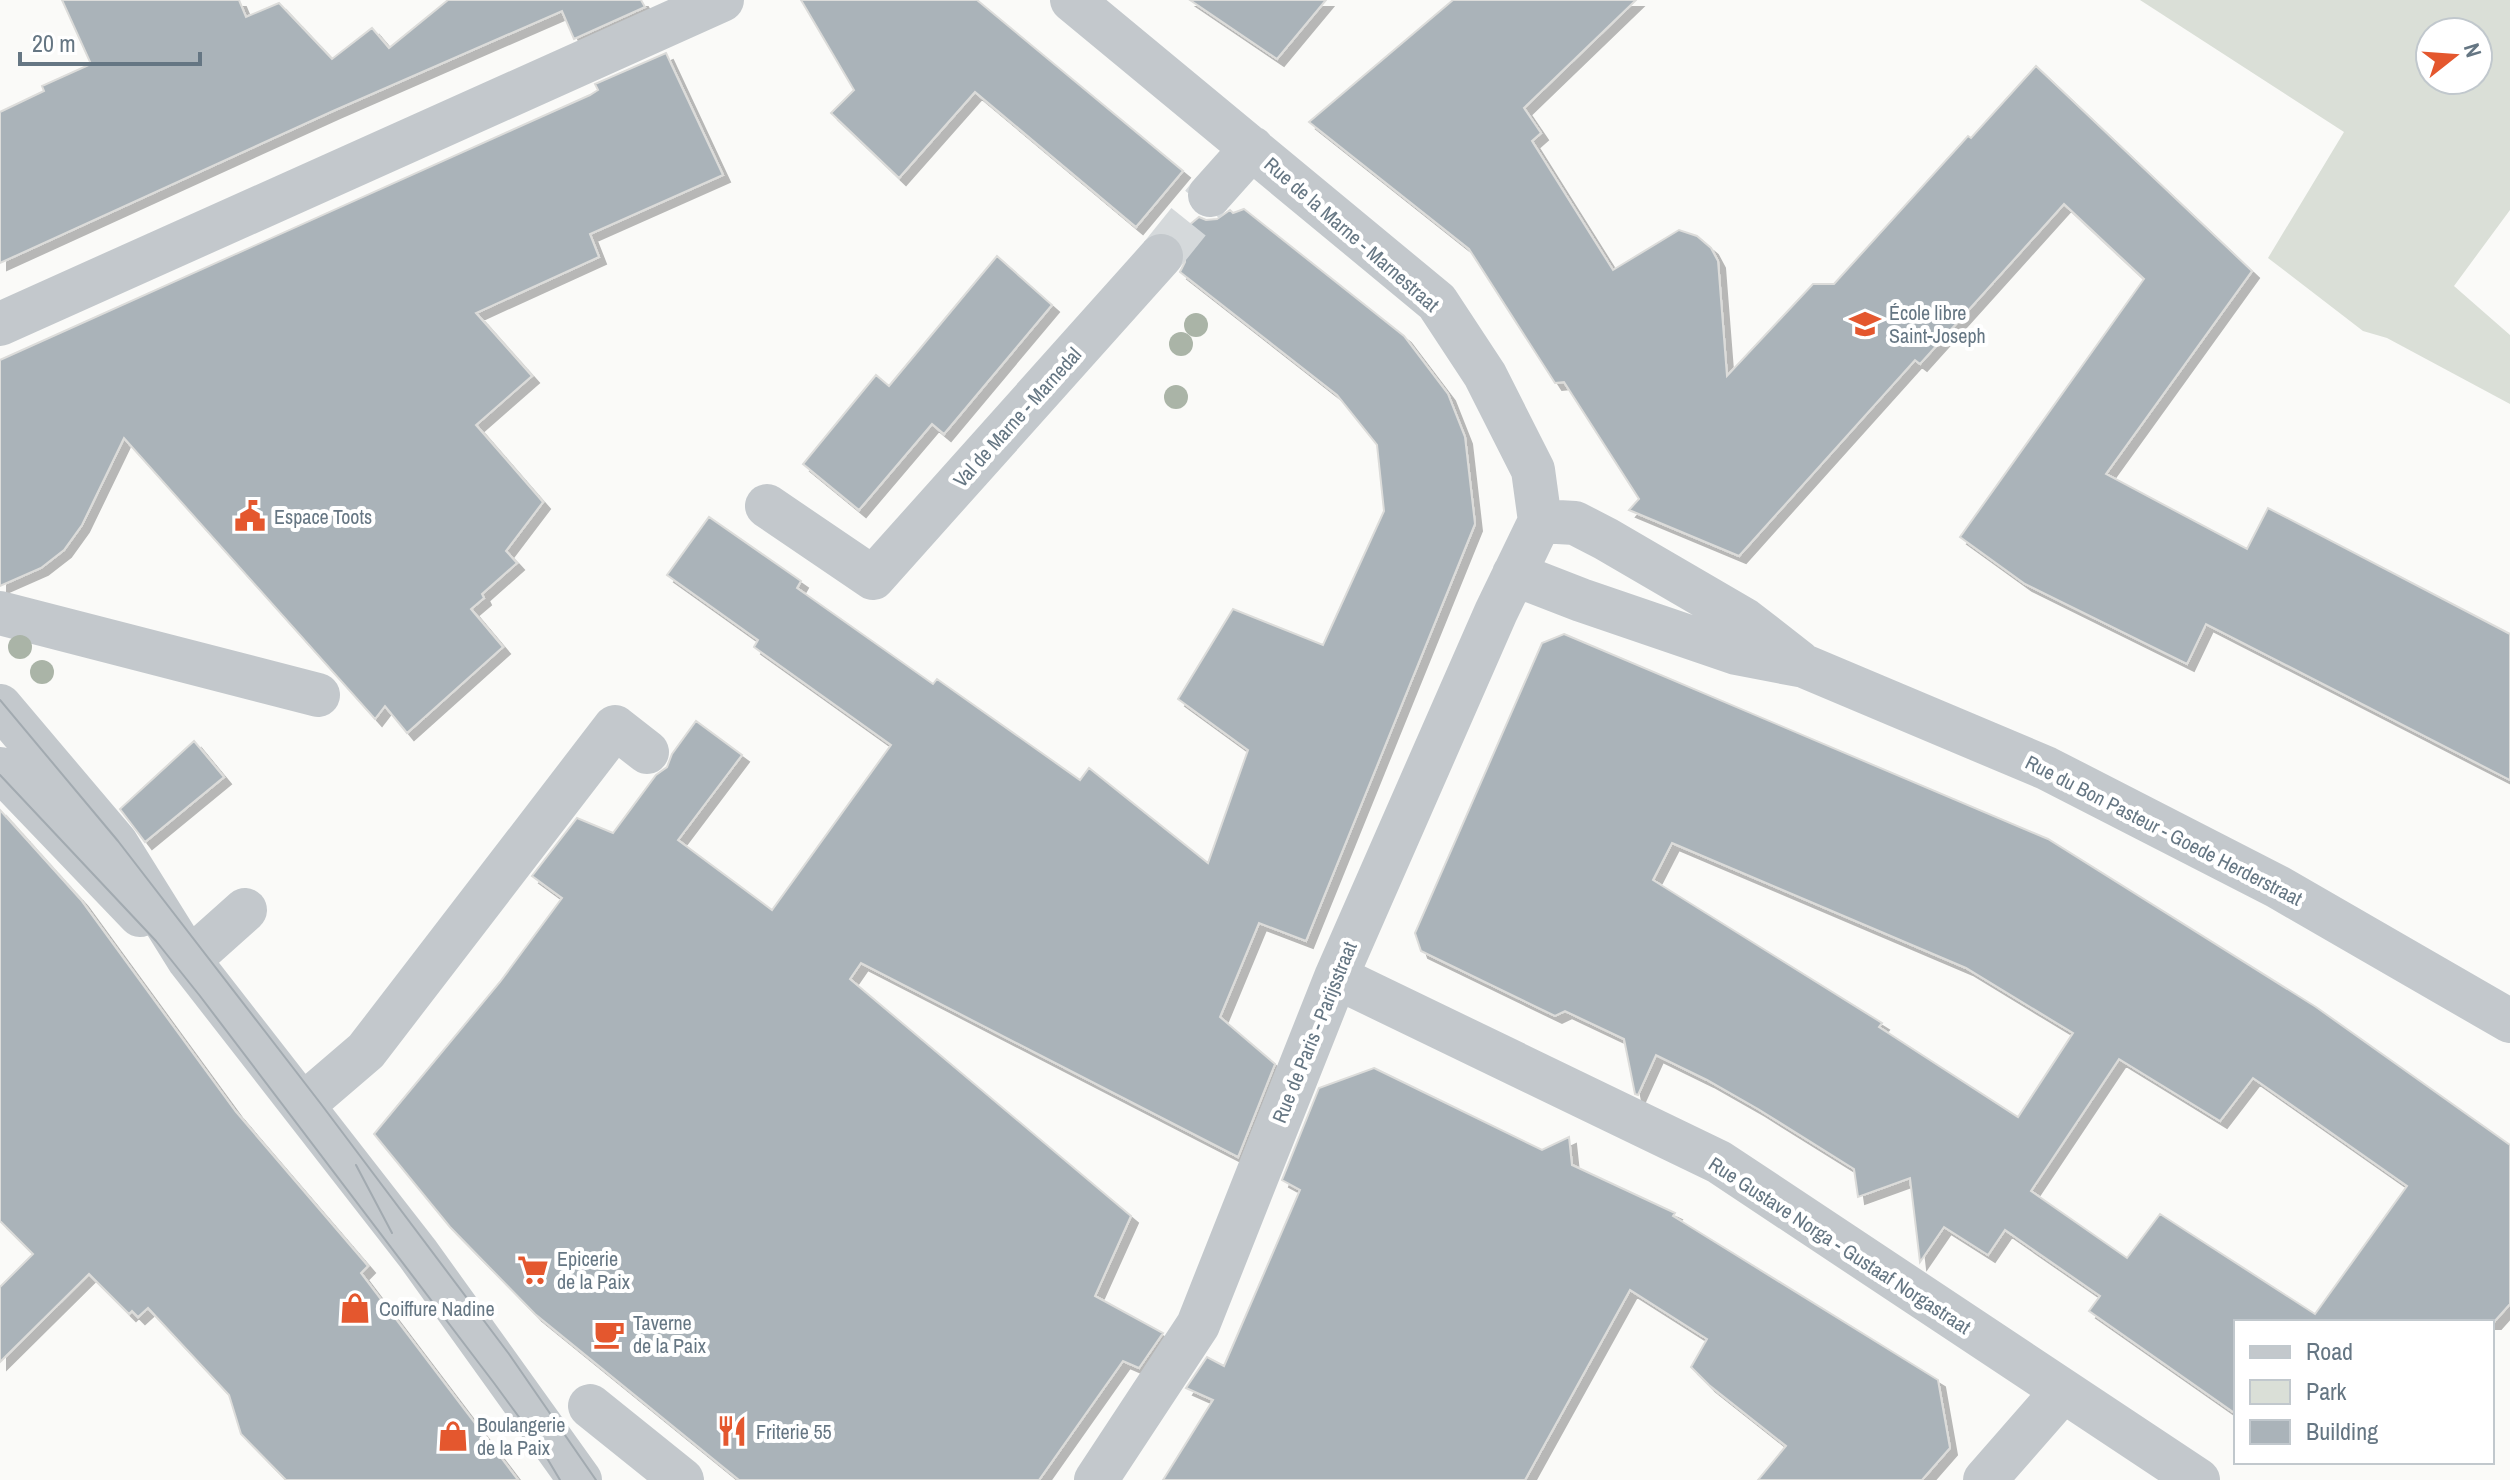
<svg xmlns="http://www.w3.org/2000/svg" width="2510" height="1480" font-family="'Archivo Narrow',sans-serif">
<defs>
<filter id="shadow"><feDropShadow dx="7" dy="7" stdDeviation="0" flood-color="#0004"/></filter>
</defs>
<rect width="100%" height="100%" fill="#fafaf8"/>
<path fill="#dadfd7" fill-rule="evenodd" d="M 2140,0 L 2510,0 L 2510,210 L 2454,286 L 2510,335 L 2510,404 L 2387,338 L 2363,331 L 2268,258 L 2344,132 ZM 2430,32 L 2478,32 L 2478,80 L 2430,80 Z"/>
<path fill="#aab3b9" stroke="#dcdcda" stroke-width="2" fill-rule="evenodd" filter="url(#shadow)" d="M 62,0 L 239,0 L 246,17 L 279,3 L 332,59 L 372,28 L 389,48 L 448,0 L 641,0 L 645,7 L 574,39 L 562,11 L 333,111 L 0,263 L 0,112 L 44,91 L 42,86 L 91,64 Z
M 801,0 L 977,0 L 1183,171 L 1136,227 L 975,92 L 899,178 L 831,113 L 854,90 Z
M 1190,0 L 1326,0 L 1277,59 Z
M 1453,0 L 1636,0 L 1524,108 L 1541,133 L 1532,141 L 1613,270 L 1679,230 L 1697,236 L 1711,248 L 1718,261 L 1727,376 L 1813,284 L 1834,284 L 1968,136 L 1971,138 L 2036,66 L 2252,271 L 2106,474 L 2247,549 L 2268,508 L 2510,634 L 2510,780 L 2206,624 L 2187,664 L 2025,584 L 1960,537 L 2144,279 L 2064,204 L 1920,364 L 1915,360 L 1739,556 L 1629,510 L 1639,499 L 1564,382 L 1555,383 L 1469,249 L 1309,122 Z
M 666,53 L 723,175 L 590,234 L 599,257 L 476,313 L 532,376 L 476,425 L 543,502 L 506,551 L 517,563 L 482,594 L 484,598 L 471,609 L 503,647 L 407,733 L 385,706 L 375,719 L 124,438 L 82,525 L 64,550 L 41,568 L 0,586 L 0,360 L 590,95 L 598,90 L 595,84 Z
M 1244,209 L 1404,336 L 1448,394 L 1465,437 L 1475,524 L 1306,941 L 1259,923 L 1220,1017 L 1275,1064 L 1238,1157 L 861,963 L 850,979 L 1131,1216 L 1095,1296 L 1163,1333 L 1139,1368 L 1123,1361 L 1039,1480 L 739,1480 L 535,1314 L 450,1227 L 374,1134 L 500,982 L 562,898 L 532,876 L 577,818 L 613,833 L 656,775 L 667,767 L 672,754 L 696,721 L 742,755 L 678,840 L 772,910 L 891,745 L 754,647 L 758,640 L 667,575 L 709,517 L 801,581 L 797,588 L 933,684 L 937,679 L 1080,780 L 1089,768 L 1208,863 L 1248,750 L 1178,699 L 1233,609 L 1323,645 L 1384,511 L 1377,445 L 1337,395 L 1180,272 L 1185,262 L 1185,249 L 1176,236 L 1199,217 L 1206,220 L 1217,219 L 1230,210 L 1233,213 Z
M 997,256 L 1052,305 L 944,434 L 932,424 L 859,510 L 803,464 L 876,375 L 889,386 Z
M 1564,634 L 2048,839 L 2316,1007 L 2510,1145 L 2510,1304 L 2494,1322 L 2236,1322 L 2236,1414 L 2089,1311 L 2100,1296 L 2005,1230 L 1988,1255 L 1944,1227 L 1920,1262 L 1910,1178 L 1858,1197 L 1854,1169 L 1758,1109 L 1707,1080 L 1656,1055 L 1638,1095 L 1635,1094 L 1624,1039 L 1565,1011 L 1555,1016 L 1421,951 L 1415,933 L 1542,643 ZM 1672,843 L 1966,968 L 2073,1033 L 2018,1117 L 1879,1027 L 1882,1023 L 1653,880 ZM 2119,1059 L 2220,1121 L 2253,1078 L 2407,1186 L 2315,1314 L 2160,1214 L 2127,1258 L 2031,1191 Z
M 194,741 L 224,777 L 145,842 L 120,809 Z
M 0,810 L 81,900 L 236,1112 L 368,1266 L 361,1273 L 518,1480 L 286,1480 L 241,1434 L 229,1395 L 148,1308 L 138,1317 L 132,1311 L 129,1314 L 89,1274 L 0,1362 L 0,1287 L 33,1254 L 0,1221 Z
M 1374,1068 L 1542,1150 L 1569,1137 L 1572,1165 L 1675,1213 L 1673,1216 L 1938,1380 L 1950,1448 L 1922,1480 L 1758,1480 L 1786,1446 L 1709,1385 L 1691,1367 L 1707,1339 L 1630,1290 L 1525,1480 L 1163,1480 L 1213,1400 L 1186,1388 L 1207,1357 L 1224,1366 L 1300,1190 L 1282,1180 L 1319,1088 Z"/>
<g fill="none" stroke-linecap="round" stroke-linejoin="round">
<path stroke="#d5d9db" stroke-width="44" stroke-dasharray="44 22" stroke-linecap="butt" d="M 1161,256 L 1210,195"/>
<path stroke="#c3c8cc" stroke-width="44" d="M 1072,0 L 1437,302 L 1485,375 L 1533,470 L 1540,521 L 1496,612 L 1336,977 L 1198,1325 L 1096,1480
M 1210,195 L 1252,148
M 0,324 L 722,0
M 767,506 L 873,578 L 1161,256
M 1540,521 L 1575,523 L 1606,539 L 1745,620 L 1799,662
M 1514,574 L 1581,600 L 1736,653 L 1804,666 L 2046,768 L 2278,887 L 2510,1021
M 0,613 L 318,695
M 0,706 L 116,843 L 189,960 L 418,1254 L 580,1480
M 0,769 L 140,915
M 189,960 L 245,910
M 1336,977 L 1719,1162 L 2198,1480
M 303,1105 L 366,1051 L 615,727 L 647,752
M 590,1406 L 682,1480
M 1985,1480 L 2062,1392"/>
<path stroke="#a2aab0" stroke-width="2" d="M 0,700 L 118,841 L 321,1104 L 509,1354 L 596,1480
M 0,775 L 156,941 L 200,996 L 494,1383 L 538,1443 L 560,1480
M 356,1165 L 392,1233"/>
</g>
<g fill="#aab4a7">
<circle cx="1196" cy="325" r="12"/>
<circle cx="1181" cy="344" r="12"/>
<circle cx="1176" cy="397" r="12"/>
<circle cx="20" cy="647" r="12"/>
<circle cx="42" cy="672" r="12"/>
</g>
<defs>
<symbol id="school-bare" viewBox="-9 -9 18 18"><path d="M0-5L7-2L0 1L-7-2ZM-4 1L0 2.5L4 1V4Q0 6-4 4Z" fill="#e4572e" stroke="#fff" stroke-width="2.5" paint-order="stroke"/></symbol>
<symbol id="civic-bare" viewBox="-9 -9 18 18"><path d="M-.6-6.5H3V-4.5H.6V-3L4-1V1h2V6H-6V1h2V-1L-.6-3ZM-1.2 2.5V6h2.4V2.5Z" fill="#e4572e" stroke="#fff" stroke-width="2.5" paint-order="stroke"/></symbol>
<symbol id="supermarket-bare" viewBox="-9 -9 18 18"><path d="M-6-5.5h2.5l.6 2H6L4.5 2H-2.5L-4.4-4H-6ZM-1.5 3.2a1.3 1.3 0 1 0 .1 0ZM3 3.2a1.3 1.3 0 1 0 .1 0Z" fill="#e4572e" stroke="#fff" stroke-width="2.5" paint-order="stroke"/></symbol>
<symbol id="shop-bare" viewBox="-9 -9 18 18"><path d="M-5-2.5h2.3a2.7 3.5 0 0 1 5.4 0H5L5.5 6h-11ZM-1.5-2.5h3a1.5 2.3 0 0 0-3 0Z" fill="#e4572e" stroke="#fff" stroke-width="2.5" paint-order="stroke"/></symbol>
<symbol id="cafe-bare" viewBox="-9 -9 18 18"><path d="M-5.5-4.5H6V0H3Q3 3.5 0 3.5H-2.5Q-5.5 3.5-5.5 0ZM3-3.2v2h1.7v-2ZM-6 4.5H4V6H-6Z" fill="#e4572e" stroke="#fff" stroke-width="2.5" paint-order="stroke"/></symbol>
<symbol id="restaurant-bare" viewBox="-9 -9 18 18"><path d="M-5-6h1v4h1v-4h1v4h1v-4h1v5L-1.5 .5V6h-2V.5L-5-1ZM5-6V6H3V1.5H1.5Q1.5-4 5-6Z" fill="#e4572e" stroke="#fff" stroke-width="2.5" paint-order="stroke"/></symbol>
</defs>
<g fill-rule="evenodd">
<use href="#school-bare" x="1843" y="302" width="44" height="44"/>
<use href="#civic-bare" x="228" y="494" width="44" height="44"/>
<use href="#supermarket-bare" x="511" y="1248" width="44" height="44"/>
<use href="#shop-bare" x="333" y="1286" width="44" height="44"/>
<use href="#cafe-bare" x="587" y="1312" width="44" height="44"/>
<use href="#restaurant-bare" x="710" y="1409" width="44" height="44"/>
<use href="#shop-bare" x="431" y="1414" width="44" height="44"/>
</g>
<g text-anchor="middle" dominant-baseline="central" stroke-width="8" stroke-linejoin="round" paint-order="stroke">
<g font-size="20" fill="#657683" stroke="#fff">
<text transform="translate(1352 234) rotate(41)">Rue de la Marne - Marnestraat</text>
<text transform="translate(1017 417) rotate(-48)">Val de Marne - Marnedal</text>
<text transform="translate(2164 830) rotate(27)">Rue du Bon Pasteur - Goede Herderstraat</text>
<text transform="translate(1314 1032) rotate(-68)">Rue de Paris - Parijsstraat</text>
<text transform="translate(1840 1245) rotate(33)">Rue Gustave Norga - Gustaaf Norgastraat</text>
</g>
<g font-size="20" fill="#657683" stroke="#fff" text-anchor="start">
<text x="1889" y="312">École libre<tspan x="1889" dy="23">Saint-Joseph</tspan></text>
<text x="274" y="516">Espace Toots</text>
<text x="557" y="1258">Epicerie<tspan x="557" dy="23">de la Paix</tspan></text>
<text x="379" y="1308">Coiffure Nadine</text>
<text x="633" y="1322">Taverne<tspan x="633" dy="23">de la Paix</tspan></text>
<text x="477" y="1424">Boulangerie<tspan x="477" dy="23">de la Paix</tspan></text>
<text x="756" y="1431">Friterie 55</text>
</g>
</g>
<rect x="2234" y="1320" width="260" height="144" fill="#ffffff" stroke="#c1c8cd" stroke-width="2"/>
<rect x="2250" y="1346" width="40" height="12" fill="#c3c8cc" stroke="#c1c8cd" stroke-width="2"/>
<text x="2306" y="1360" font-size="24" fill="#657683">Road</text>
<rect x="2250" y="1380" width="40" height="24" fill="#dadfd7" stroke="#c1c8cd" stroke-width="2"/>
<text x="2306" y="1400" font-size="24" fill="#657683">Park</text>
<rect x="2250" y="1420" width="40" height="24" fill="#aab3b9" stroke="#c1c8cd" stroke-width="2"/>
<text x="2306" y="1440" font-size="24" fill="#657683">Building</text>
<g transform="translate(2454 56) rotate(73)"><circle r="38" fill="#ffffff" stroke="#c1c8cd" stroke-width="2"/>
<path d="M0-6L14 30L0 20L-14 30Z" fill="#e4572e"/>
<text y="-12" font-size="22" font-weight="bold" text-anchor="middle" fill="#657683">N</text>
</g>
<path d="M20 52v12h180v-12" fill="none" stroke="#657683" stroke-width="4"/>
<text x="32" y="52" font-size="24" fill="#657683" stroke="#ffffff" stroke-width="6" paint-order="stroke">20 m</text>
</svg>
